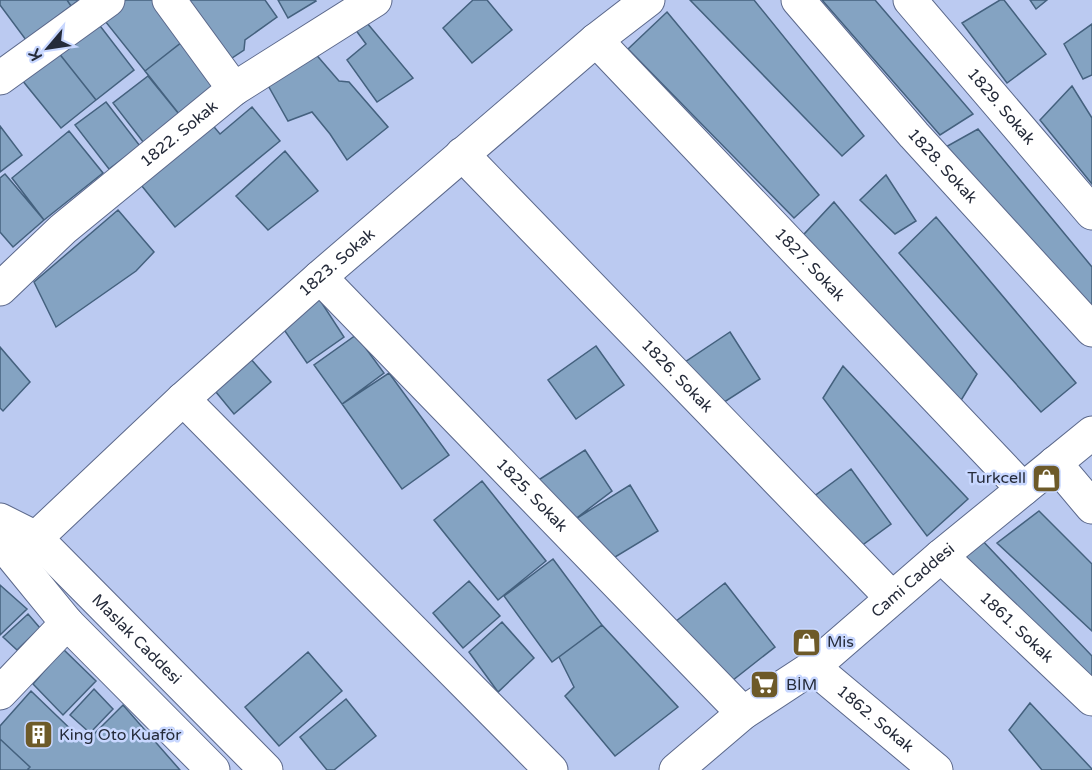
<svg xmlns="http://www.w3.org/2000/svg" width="1092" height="770" font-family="'Varela Round',sans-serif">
<rect width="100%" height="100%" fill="#bbcaf1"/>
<path fill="#84a3c2" stroke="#44617e" stroke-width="1.5" d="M 0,0 L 67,0 L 71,6 L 26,40 L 0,5 Z
M 67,0 L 79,0 L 71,6 Z
M 122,0 L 158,0 L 187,38 L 145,71 L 101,16 Z
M 187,0 L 265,0 L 277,17 L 245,40 L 244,50 L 229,60 Z
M 278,0 L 315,0 L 316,1 L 288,18 Z
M 473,0 L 487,0 L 512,30 L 472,63 L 443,28 Z
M 690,0 L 754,0 L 864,136 L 842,156 Z
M 822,0 L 875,0 L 973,114 L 940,135 Z
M 1000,0 L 1004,0 L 1046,54 L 1007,83 L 962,23 Z
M 1030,0 L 1047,0 L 1036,9 Z
M 667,12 L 819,195 L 794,218 L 628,49 Z
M 94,18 L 134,70 L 96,100 L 58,52 Z
M 367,23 L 413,78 L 377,102 L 347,60 L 366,44 L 355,29 Z
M 1092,24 L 1092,75 L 1083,79 L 1064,44 Z
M 187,38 L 225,85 L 183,119 L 145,71 Z
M 313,51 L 339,81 L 349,82 L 388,127 L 347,160 L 330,134 L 312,112 L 288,121 L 265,80 Z
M 58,52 L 96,100 L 61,128 L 22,80 Z
M 148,76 L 183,119 L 147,147 L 113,103 Z
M 1072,86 L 1092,118 L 1092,184 L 1040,120 Z
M 106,102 L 140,146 L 109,169 L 75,125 Z
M 252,107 L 280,141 L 175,227 L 133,175 L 205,116 L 220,134 Z
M 0,126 L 22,155 L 0,172 Z
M 978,129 L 1092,267 L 1092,311 L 944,148 Z
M 69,131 L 103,173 L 44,220 L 12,178 Z
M 285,151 L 318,191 L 268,230 L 236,196 Z
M 5,174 L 44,220 L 13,247 L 0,232 L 0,178 Z
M 886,175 L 916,221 L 895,234 L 860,200 Z
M 834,202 L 977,374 L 960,402 L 792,247 Z
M 118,210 L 154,252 L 136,271 L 56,327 L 34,282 Z
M 936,217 L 1076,383 L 1041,412 L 899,253 Z
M 314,291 L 344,337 L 307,363 L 278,321 Z
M 730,332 L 760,379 L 712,410 L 682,364 Z
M 356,335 L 384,373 L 342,404 L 314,365 Z
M 596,346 L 624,385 L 576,419 L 548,380 Z
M 0,347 L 30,382 L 3,411 L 0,408 Z
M 243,350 L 271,382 L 234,414 L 207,381 Z
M 843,366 L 968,499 L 927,536 L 823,398 Z
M 389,373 L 449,455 L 402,489 L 342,404 Z
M 585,450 L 612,491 L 574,520 L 537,481 Z
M 851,469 L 891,524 L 849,555 L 809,500 Z
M 482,481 L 546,561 L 498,600 L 434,520 Z
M 630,485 L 658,531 L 602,565 L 574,520 Z
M 1039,511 L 1092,564 L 1092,631 L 997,543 Z
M 979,537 L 1092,656 L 1092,683 L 958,554 Z
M 553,559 L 602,625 L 552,662 L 504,596 Z
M 469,581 L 500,616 L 463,648 L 433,613 Z
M 725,583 L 775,647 L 728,684 L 671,625 Z
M 0,585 L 27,609 L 0,635 Z
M 28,614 L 40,628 L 17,650 L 3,637 Z
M 502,622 L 534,658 L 498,692 L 469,652 Z
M 602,625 L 678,707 L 615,756 L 565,696 L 574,687 L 559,657 Z
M 63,649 L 96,681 L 63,715 L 33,684 Z
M 308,652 L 342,691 L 279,746 L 245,707 Z
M 94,689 L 113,709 L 90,733 L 70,715 Z
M 31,691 L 85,743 L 123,705 L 180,770 L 0,770 L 0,726 Z
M 346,699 L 376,736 L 334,770 L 327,770 L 300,737 Z
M 1030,703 L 1092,769 L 1092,770 L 1042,770 L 1009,730 Z
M 0,739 L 30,767 L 27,770 L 0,770 Z"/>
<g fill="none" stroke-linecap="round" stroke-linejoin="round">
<defs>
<g id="minor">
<path d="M 169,0 L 234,89"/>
<path id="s1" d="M 798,0 L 914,135 L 1092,330"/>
<path id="s2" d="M 910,0 L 1092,213"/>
<path id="s3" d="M 596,40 L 1023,489"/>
<path d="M 0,78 L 108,0"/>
<path id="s4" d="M 462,154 L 892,598"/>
<path id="s5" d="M 320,277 L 743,713"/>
<path id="s6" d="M 0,289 L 63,229 L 234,89 L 375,0"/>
<path d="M 183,399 L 551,770"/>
<path d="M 1055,463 L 1092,507"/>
<path id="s7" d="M 36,538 L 183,399 L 320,277 L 596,40 L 648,0"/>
<path id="s8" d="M 941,556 L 1092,699"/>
<path id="s9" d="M 813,667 L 936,770"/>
<path d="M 0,693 L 67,623"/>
<path id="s10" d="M 676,770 L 743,713 L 813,667 L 941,556 L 1092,433"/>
</g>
<g id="major">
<path id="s11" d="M 0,520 L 36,538 L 266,770"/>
<path d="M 0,541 L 67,623 L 213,770"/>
</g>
</defs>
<use href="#minor" stroke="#5b688b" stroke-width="35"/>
<use href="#major" stroke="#5b688b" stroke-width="35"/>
<use href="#minor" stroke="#fff" stroke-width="33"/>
<use href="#major" stroke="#fff" stroke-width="33"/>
</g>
<defs>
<symbol id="shop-square" viewBox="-11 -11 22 22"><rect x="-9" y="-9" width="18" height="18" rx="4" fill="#6d5a29" stroke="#c8d7ff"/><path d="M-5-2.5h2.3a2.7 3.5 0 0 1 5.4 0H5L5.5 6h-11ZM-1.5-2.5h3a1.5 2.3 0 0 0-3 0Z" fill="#fff"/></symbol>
<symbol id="supermarket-square" viewBox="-11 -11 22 22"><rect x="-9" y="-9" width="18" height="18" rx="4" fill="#6d5a29" stroke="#c8d7ff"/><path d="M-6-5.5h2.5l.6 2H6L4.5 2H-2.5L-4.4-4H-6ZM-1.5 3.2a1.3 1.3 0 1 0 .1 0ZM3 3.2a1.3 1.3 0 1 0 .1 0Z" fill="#fff"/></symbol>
<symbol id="building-square" viewBox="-11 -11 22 22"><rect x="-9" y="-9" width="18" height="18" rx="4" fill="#6d5a29" stroke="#c8d7ff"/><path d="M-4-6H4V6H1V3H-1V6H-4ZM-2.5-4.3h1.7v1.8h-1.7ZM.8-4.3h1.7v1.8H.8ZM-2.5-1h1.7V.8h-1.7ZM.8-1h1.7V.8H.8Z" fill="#fff"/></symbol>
</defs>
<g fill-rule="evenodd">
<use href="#shop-square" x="1030" y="462" width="33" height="33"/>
<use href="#shop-square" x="790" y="626" width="33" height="33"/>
<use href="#supermarket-square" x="748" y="668" width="33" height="33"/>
<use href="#building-square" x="22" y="718" width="33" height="33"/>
</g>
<g text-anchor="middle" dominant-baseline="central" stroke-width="5" stroke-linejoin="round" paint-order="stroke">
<g font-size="16" fill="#252b3a" stroke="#c8d7ff">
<text stroke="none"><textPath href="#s2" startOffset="140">1829. Sokak</textPath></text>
<text stroke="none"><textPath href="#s6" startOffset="237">1822. Sokak</textPath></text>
<text stroke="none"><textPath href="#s1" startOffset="220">1828. Sokak</textPath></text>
<text stroke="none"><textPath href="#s7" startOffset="408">1823. Sokak</textPath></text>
<text stroke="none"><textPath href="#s3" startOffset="310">1827. Sokak</textPath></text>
<text stroke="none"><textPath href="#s4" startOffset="309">1826. Sokak</textPath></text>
<text stroke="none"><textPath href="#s5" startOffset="304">1825. Sokak</textPath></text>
<text stroke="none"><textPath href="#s10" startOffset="304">Cami Caddesi</textPath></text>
<text stroke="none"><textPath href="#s8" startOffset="104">1861. Sokak</textPath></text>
<text stroke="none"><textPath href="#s11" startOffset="183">Maslak Caddesi</textPath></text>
<text stroke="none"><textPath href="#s9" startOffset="81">1862. Sokak</textPath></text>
</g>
<g font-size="16" fill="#252b3a" stroke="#c8d7ff" text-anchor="start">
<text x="1026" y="478" text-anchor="end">Turkcell</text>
<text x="827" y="642">Mis</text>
<text x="786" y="685">BİM</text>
<text x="59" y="735">King Oto Kuaför</text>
</g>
</g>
<g transform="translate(48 48) rotate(241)" stroke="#c8d7ff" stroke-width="4.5" paint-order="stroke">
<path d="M0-4.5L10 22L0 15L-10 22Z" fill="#252b3a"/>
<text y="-9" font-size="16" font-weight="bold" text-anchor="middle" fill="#252b3a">K</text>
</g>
</svg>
